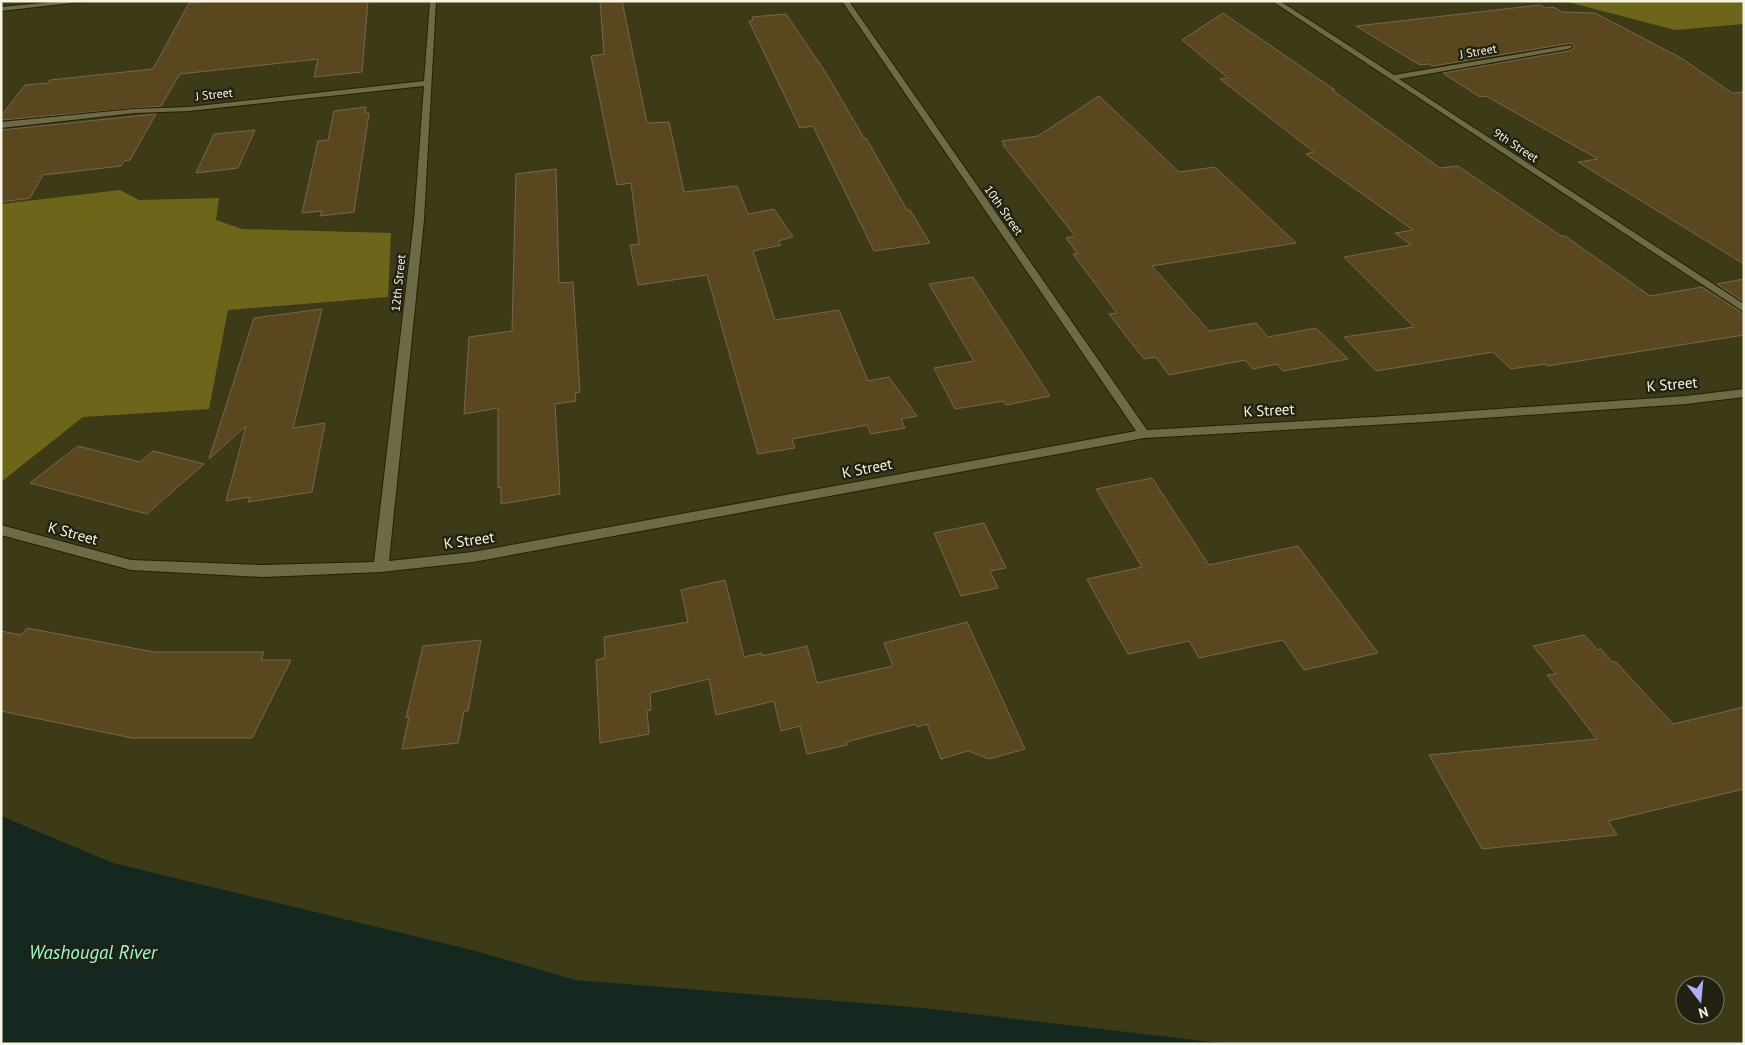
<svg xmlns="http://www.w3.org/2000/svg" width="1745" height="1045" font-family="'PT Sans',sans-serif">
<rect width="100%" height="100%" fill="#3d3a18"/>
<path fill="#6d6519" d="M 1564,1 L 1744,1 L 1744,24 L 1675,30 Z
M 120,190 L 139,200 L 219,198 L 216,220 L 242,229 L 391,233 L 388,297 L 228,310 L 209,409 L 83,417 L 1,482 L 1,204 Z"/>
<path fill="#14281f" d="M 1,816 L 113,863 L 476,951 L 575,980 L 923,1008 L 1229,1044 L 1,1044 Z"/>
<path fill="#5b471f" stroke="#786748" d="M 211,1 L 368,1 L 362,72 L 314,77 L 318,59 L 180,74 L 161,106 L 1,120 L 1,116 L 25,85 L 48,83 L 50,80 L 153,69 L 189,3 Z
M 600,1 L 622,1 L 647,123 L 669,122 L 684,192 L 737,186 L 748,214 L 774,209 L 793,237 L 778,241 L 781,245 L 753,251 L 775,320 L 839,310 L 868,381 L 889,377 L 917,416 L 901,419 L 905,428 L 871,434 L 867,425 L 792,439 L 795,448 L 758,454 L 707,275 L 638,285 L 630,245 L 639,244 L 631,183 L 617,185 L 591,56 L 604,54 Z
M 1540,5 L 1545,8 L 1553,7 L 1562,12 L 1595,13 L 1681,58 L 1732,93 L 1744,92 L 1744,264 L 1578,162 L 1598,159 L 1486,96 L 1480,97 L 1443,73 L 1568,51 L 1574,48 L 1572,43 L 1433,66 L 1429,64 L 1420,65 L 1356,26 Z
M 1223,13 L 1335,90 L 1332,90 L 1440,168 L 1458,166 L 1561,236 L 1565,236 L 1650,296 L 1702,287 L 1744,314 L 1744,335 L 1547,366 L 1545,364 L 1511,369 L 1493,352 L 1376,371 L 1344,337 L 1414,327 L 1344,257 L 1411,245 L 1395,233 L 1413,230 L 1306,154 L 1314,152 L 1220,79 L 1228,78 L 1182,40 Z
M 786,14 L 826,73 L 864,138 L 866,138 L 907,210 L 910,210 L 930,243 L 874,251 L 813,126 L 800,128 L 749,21 L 753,20 L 752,17 Z
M 1099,96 L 1179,172 L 1215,167 L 1296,243 L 1152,266 L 1209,331 L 1256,323 L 1268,337 L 1316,328 L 1348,359 L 1283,371 L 1277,364 L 1253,369 L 1245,360 L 1169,375 L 1156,357 L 1144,359 L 1109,314 L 1117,313 L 1073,254 L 1078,254 L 1066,238 L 1075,236 L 1003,145 L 1005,145 L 1002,141 L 1038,136 Z
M 366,107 L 365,113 L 369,113 L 368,120 L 354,212 L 320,216 L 322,211 L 302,213 L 318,141 L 328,140 L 334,111 Z
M 156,114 L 130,160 L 124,161 L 121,166 L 43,175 L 30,198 L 1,202 L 1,130 Z
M 255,130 L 238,168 L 196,173 L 214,134 Z
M 556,169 L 559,283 L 573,282 L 580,392 L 575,393 L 576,401 L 555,404 L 560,494 L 501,504 L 501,487 L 498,488 L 498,408 L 464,414 L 469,337 L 512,331 L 516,174 Z
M 973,277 L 1050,396 L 1006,405 L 1004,401 L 955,409 L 934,368 L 974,361 L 929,284 Z
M 1744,279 L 1744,302 L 1717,284 Z
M 322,309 L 293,428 L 325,423 L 312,492 L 248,502 L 250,497 L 226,501 L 246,426 L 209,459 L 254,318 Z
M 78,446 L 140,462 L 153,451 L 204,464 L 147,514 L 30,483 Z
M 1152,478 L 1209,565 L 1298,546 L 1378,653 L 1304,670 L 1283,640 L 1199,658 L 1189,641 L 1128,654 L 1087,579 L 1142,567 L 1096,489 Z
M 984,523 L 1006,568 L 990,571 L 998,588 L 961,596 L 934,533 Z
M 725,580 L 744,657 L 762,653 L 762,656 L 807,646 L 817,683 L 893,666 L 884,643 L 967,622 L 1025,749 L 989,759 L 968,751 L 941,759 L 927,724 L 917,727 L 916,724 L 846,742 L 847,745 L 807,754 L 800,726 L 781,731 L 774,701 L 716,715 L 709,679 L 650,693 L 651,710 L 647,711 L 649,734 L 600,743 L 596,660 L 605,658 L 604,637 L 688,622 L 681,590 Z
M 27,628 L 154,652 L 264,652 L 261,660 L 291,660 L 252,738 L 132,738 L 1,711 L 1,631 L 21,635 Z
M 1584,635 L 1598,650 L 1601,649 L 1612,662 L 1616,662 L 1673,724 L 1744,707 L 1744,789 L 1608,821 L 1617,835 L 1482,849 L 1429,755 L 1597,739 L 1547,675 L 1556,674 L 1533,646 Z
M 481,640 L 468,711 L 464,711 L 458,743 L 402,749 L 409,717 L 406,718 L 423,646 Z"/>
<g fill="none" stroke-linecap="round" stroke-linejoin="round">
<defs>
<path id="minor" d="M 62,1 L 89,1 L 1,11 L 1,7 Z
M 430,1 L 436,1 L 424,220 L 389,561 L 473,552 L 1136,431 L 842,1 L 849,1 L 1147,430 L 1426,414 L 1686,396 L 1744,389 L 1744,397 L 1686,404 L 1426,422 L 1144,438 L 473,562 L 381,572 L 263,577 L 131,570 L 1,535 L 1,525 L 131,560 L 263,565 L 374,562 L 414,220 L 424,86 L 189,111 L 134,113 L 1,128 L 1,122 L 134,109 L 189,107 L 424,81 Z
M 1272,1 L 1280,1 L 1394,75 L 1571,45 L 1572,47 L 1568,49 L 1399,79 L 1744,304 L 1744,312 Z"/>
</defs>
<use href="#minor" stroke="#252000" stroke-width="2"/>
<use href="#minor" fill="#6d6a47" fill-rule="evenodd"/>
</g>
<g text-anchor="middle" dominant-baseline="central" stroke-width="4.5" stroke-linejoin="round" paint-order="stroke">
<g font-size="12" fill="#f6f5e1" stroke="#222012">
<text transform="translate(1478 51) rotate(-10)">J Street</text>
<text transform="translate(214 94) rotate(-6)">J Street</text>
<text transform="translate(1516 145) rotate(33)">9th Street</text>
<text transform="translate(1004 210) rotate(55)">10th Street</text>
<text transform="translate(398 283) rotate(-84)">12th Street</text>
</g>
<g font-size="15" fill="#f6f5e1" stroke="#222012">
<text transform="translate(1672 384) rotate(-5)">K Street</text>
<text transform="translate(1269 410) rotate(-3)">K Street</text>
<text transform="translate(867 468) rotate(-11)">K Street</text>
<text transform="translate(73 533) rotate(15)">K Street</text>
<text transform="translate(469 540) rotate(-8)">K Street</text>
</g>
<g font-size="19" font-style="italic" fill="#9afbce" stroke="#222012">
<text x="93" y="952">Washougal River</text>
</g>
</g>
<rect width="1745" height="1045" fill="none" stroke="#f6f5e1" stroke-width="5"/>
<g transform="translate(1700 1000) rotate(164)"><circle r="24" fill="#222012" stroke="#777565"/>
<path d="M0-4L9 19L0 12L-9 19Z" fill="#adaffb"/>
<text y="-8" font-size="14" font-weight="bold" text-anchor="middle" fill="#f6f5e1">N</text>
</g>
</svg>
